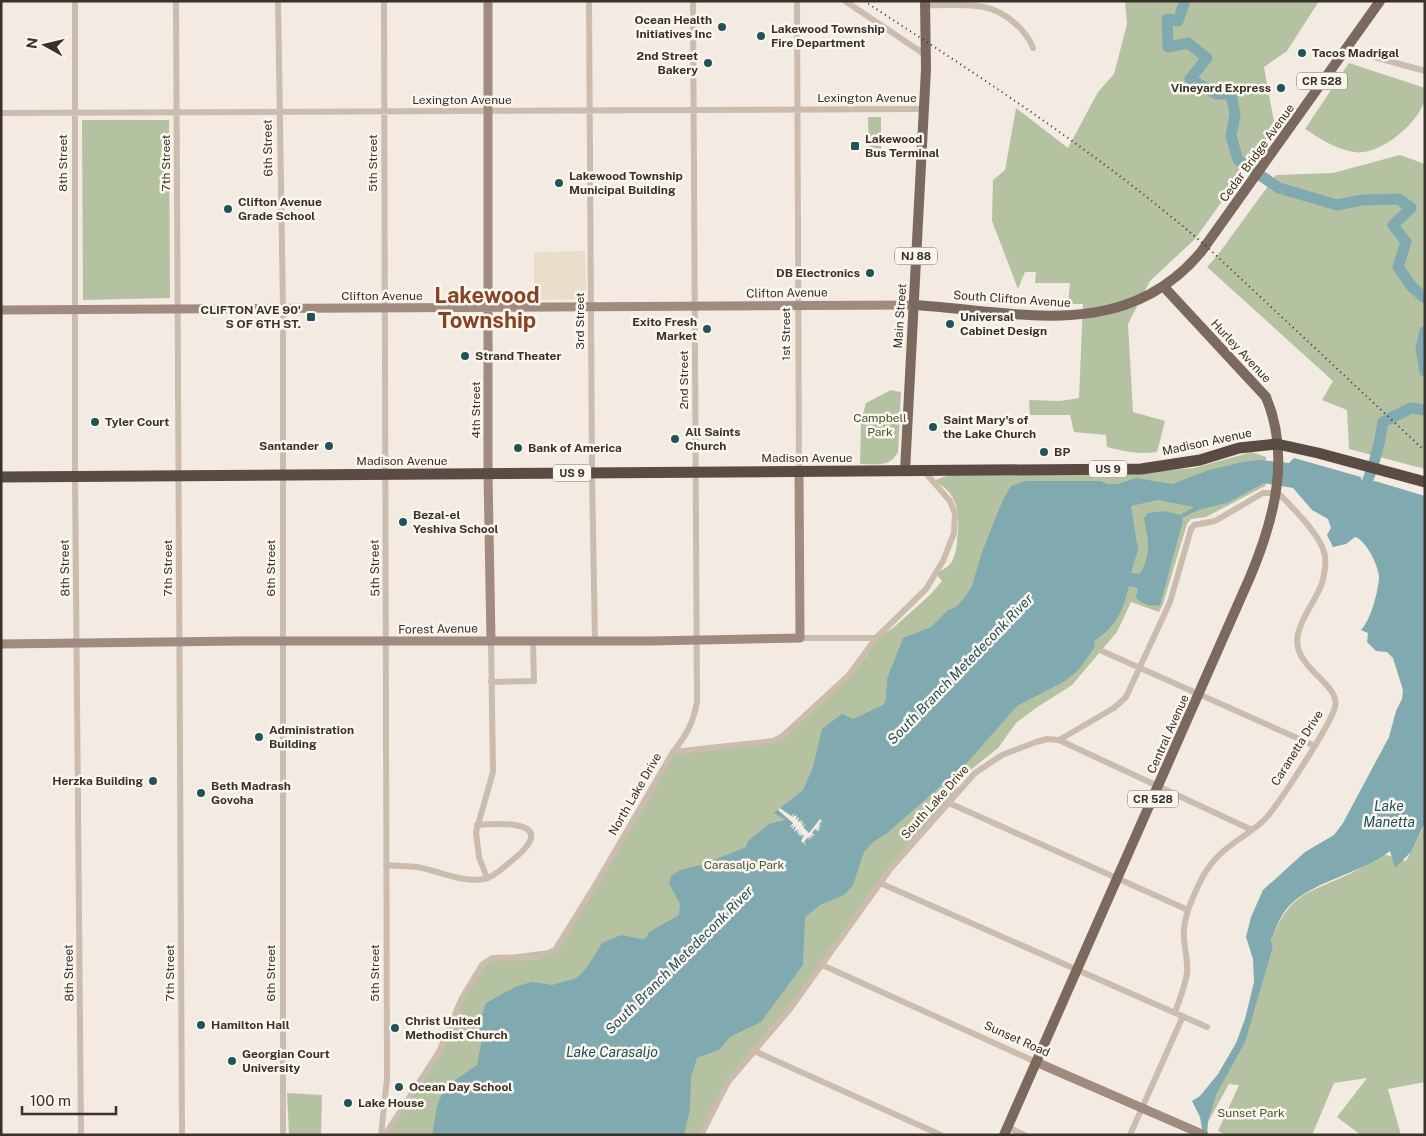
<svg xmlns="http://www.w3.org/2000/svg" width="1426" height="1136" font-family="'Public Sans',sans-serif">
<rect width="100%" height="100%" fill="#f3ebe1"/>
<path fill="#b5c2a1" d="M 1125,1 L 1319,1 L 1287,51 L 1264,67 L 1275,127 L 1195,239 L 1150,281 L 1128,324 L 1133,412 L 1165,421 L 1157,452 C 1139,455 1124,451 1107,447 L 1106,435 L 1074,432 L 1070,415 L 1030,415 L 1029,400 L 1060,401 L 1079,398 L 1083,304 L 1068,304 L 1070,283 L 1035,283 L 1036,272 L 1025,272 L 1018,289 L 992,221 L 993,180 L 1005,170 L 1016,108 L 1068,148 L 1098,92 L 1114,74 L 1127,24 Z
M 1349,63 L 1425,88 C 1425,94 1425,102 1422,107 C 1412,128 1378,156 1354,152 C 1335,149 1321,139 1305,129 Z
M 868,117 L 881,117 L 881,151 L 869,151 Z
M 82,120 L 169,120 L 170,298 L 83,300 Z
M 1400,155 L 1425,164 L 1425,469 L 1349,449 L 1347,410 L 1322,400 L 1333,381 L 1207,267 L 1217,256 L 1276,175 L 1333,173 Z
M 891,390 L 901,392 L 898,452 C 890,468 875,464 860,464 L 861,422 L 866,403 Z
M 1252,452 L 1266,457 L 1268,480 L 1265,486 L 1206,517 L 1191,519 L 1187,524 L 1163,604 L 1159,612 L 1131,602 L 1117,632 L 1072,685 L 1036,708 L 1016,723 L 998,748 L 963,776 L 949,803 L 891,868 L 790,1009 L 728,1082 L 701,1135 L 385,1135 L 435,1057 L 475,975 L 496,957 L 556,949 L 673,752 L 773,741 L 867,656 L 876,638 L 893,628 L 930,595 L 942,581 L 936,574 C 940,571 948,567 951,563 C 955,557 957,547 957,540 C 960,516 959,491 933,481 L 949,475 L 1155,471 L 1194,468 Z
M 1425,825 L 1425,1082 L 1388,1089 L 1401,1135 L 1361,1135 L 1337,1117 L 1367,1078 L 1334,1083 L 1312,1135 L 1226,1135 L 1218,1131 L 1239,1085 L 1229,1084 L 1208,1122 L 1217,1093 L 1255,1007 L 1273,947 L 1271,940 C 1291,893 1304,895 1347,875 C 1359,870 1369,862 1381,857 L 1383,854 L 1406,861 Z
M 287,1093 L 322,1095 L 321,1135 L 289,1135 Z"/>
<path fill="#eaddc9" d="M 585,251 L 586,299 L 534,300 L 534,252 Z"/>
<path fill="#80aaaf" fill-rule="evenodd" d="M 1294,458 L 1361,477 L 1362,482 L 1367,485 L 1375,481 L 1425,496 L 1425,823 L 1411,852 L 1395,868 L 1390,851 C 1362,873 1311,882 1289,906 C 1280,916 1276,928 1271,940 L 1273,947 L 1245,1042 L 1217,1093 L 1208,1122 L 1207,1135 L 1203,1135 L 1200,1117 L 1192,1101 L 1200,1096 L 1218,1074 L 1236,1043 L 1245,1019 L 1254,982 L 1253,959 L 1246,937 L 1251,917 L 1263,890 L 1305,852 L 1334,835 L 1343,823 L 1389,737 L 1396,711 L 1402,699 L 1403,690 L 1393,658 L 1387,652 L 1376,651 L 1367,642 L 1368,633 L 1361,630 C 1371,619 1377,595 1379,579 C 1380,568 1366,540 1355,537 L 1346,544 L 1333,547 L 1327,535 L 1331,528 L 1328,519 L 1312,510 L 1293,488 L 1264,483 L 1227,503 L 1198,510 L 1182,518 L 1183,521 L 1160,605 C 1152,607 1141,605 1136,597 L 1138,588 L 1129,586 C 1122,612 1117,626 1094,641 L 1095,647 L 1079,669 L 1065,681 L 1017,706 L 965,765 L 886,834 L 873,842 L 864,852 L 853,885 L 844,895 L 820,905 L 805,917 L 803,965 L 761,1022 L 730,1037 L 719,1050 L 697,1058 L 691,1077 L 690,1109 L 684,1135 L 432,1135 C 434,1126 435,1116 437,1107 C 442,1086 461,1076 477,1065 L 482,1039 L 479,1024 L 486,1003 L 517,986 L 532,982 L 552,985 L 577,978 L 588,966 L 602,943 L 621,935 L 641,939 L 646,938 L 649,932 L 679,915 L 680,904 L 669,883 L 671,876 L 680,870 L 701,865 L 746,847 L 748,841 L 769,824 L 785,820 L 774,813 L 803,790 L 813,767 L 822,729 L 842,714 L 853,719 L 883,705 L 886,700 L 887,679 L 903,638 L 931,627 L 948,610 L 956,607 L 965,597 L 972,586 L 982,552 L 1002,502 L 1011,486 L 1026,481 L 1101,481 L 1107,484 L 1118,484 L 1136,478 L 1172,484 L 1209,470 L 1243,462 L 1259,460 L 1289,463 ZM 1158,500 L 1194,507 L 1180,515 L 1165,511 L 1148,513 L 1144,518 C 1148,541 1152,552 1140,574 L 1131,573 L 1138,550 L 1131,506 Z"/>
<path fill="#f3ebe1" d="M 780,808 L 791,816 L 795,813 L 792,817 L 797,815 L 796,820 L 799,817 L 798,822 L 802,820 L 800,824 L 803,821 L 802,826 L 806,824 L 803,827 L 809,833 L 820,819 L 822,821 L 819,824 L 823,827 L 819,825 L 820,830 L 817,827 L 819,832 L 815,829 L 812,833 L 815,836 L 810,835 L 813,838 L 808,837 L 811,840 L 807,838 L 804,842 L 807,846 L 801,841 L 804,835 L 799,836 L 802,833 L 798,835 L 799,830 L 796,834 L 798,829 L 794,832 L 796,826 L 791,830 L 794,825 L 789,828 L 793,823 L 778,810 Z"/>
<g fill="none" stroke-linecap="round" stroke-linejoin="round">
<path stroke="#80aaaf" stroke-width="11" d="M 1185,1 L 1178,21 L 1167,19 L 1168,47 L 1188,43 L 1207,58 L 1190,79 L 1216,94 L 1231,94 L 1235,114 L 1231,136 L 1238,160 L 1279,188 L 1337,205 L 1362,200 L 1399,199 L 1411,208 L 1393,225 L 1406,242 L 1398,267 L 1412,287 L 1425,298
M 1425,331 L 1421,349 L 1425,371
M 1360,498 C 1372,474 1379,449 1383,422 L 1411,408 L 1425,410"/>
<path stroke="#cbbcad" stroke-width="6" d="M 75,1 L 75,476 L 81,1135
M 176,1 L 182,1135
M 278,1 L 283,308 L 283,1135
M 589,1 L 592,473 L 595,641
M 797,1 L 799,472
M 845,1 L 927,56
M 925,5 C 944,6 966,3 984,7 C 1004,11 1026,29 1033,48
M 1345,49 L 1425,71
M 1,113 L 923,109
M 800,638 L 876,638
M 1102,651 L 1315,746
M 491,682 L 534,681 L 533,641
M 1059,740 L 1252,830
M 673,752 L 773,741 L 783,736 L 849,675 L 876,638 L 926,589 L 943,561 L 954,533 L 955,514 L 950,501 L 924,471
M 949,803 L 1188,910
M 386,865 C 397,866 407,866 417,867 C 440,871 461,883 485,879 C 494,877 503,868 510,862 C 560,823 510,822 477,825
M 487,878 L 479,857 L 476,832 L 493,772 L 491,641
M 880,883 L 1207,1027
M 820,964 L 1036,1062
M 752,1050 L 941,1135
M 1007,1127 L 1025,1135
M 381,1135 L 387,1079 L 384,1
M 385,1135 L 439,1052 L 462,998 L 482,965 L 492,958 L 539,957 L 555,950 L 596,884 L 673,752 C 686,736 694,722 697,701 L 693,1
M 701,1135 L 728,1082 L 790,1009 L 891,868 L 975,773 L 1002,755 L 1036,742 L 1047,739 L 1059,740 L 1114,708 L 1126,697 L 1170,602 L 1191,529 L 1194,525 L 1215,521 L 1263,493 L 1278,493 C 1292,507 1322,536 1325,556 C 1326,564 1324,576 1322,583 C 1316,601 1302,615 1298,634 C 1290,667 1341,683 1335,707 C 1331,724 1275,811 1262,822 C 1239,842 1218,848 1202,878 C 1193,896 1182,919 1184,939 C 1185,951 1188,962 1187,973 C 1185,987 1179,1000 1175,1013
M 1130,1135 L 1183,1016"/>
<path stroke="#9f8c7e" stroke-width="9" d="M 488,1 L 488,474 L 491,641
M 1,310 L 914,305
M 1,644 L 241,641 L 650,641 L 800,638 L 799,472
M 1036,1062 L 1204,1135"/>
<path stroke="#7b695d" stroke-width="10" d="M 914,305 C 1017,311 1124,344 1201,252 L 1380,1
M 905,471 L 926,69 L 925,1
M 1004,1135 L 1250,577 C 1274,520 1291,457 1266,397 L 1164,287"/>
<path stroke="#5a4b43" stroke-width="11" d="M 1,477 L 1141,469 L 1200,460 L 1239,448 L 1277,444 L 1318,453 L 1425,482"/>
<path stroke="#39312b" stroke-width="2" stroke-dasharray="1 4" stroke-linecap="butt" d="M 864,1 C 982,78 1100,154 1206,246 L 1425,451"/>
</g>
<g fill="#21535a" stroke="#faf5ed" stroke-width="2">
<circle cx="722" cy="27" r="5"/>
<circle cx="761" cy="36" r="5"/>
<circle cx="1302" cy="53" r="5"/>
<circle cx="708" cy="63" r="5"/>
<circle cx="1281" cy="88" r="5"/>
<rect x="850" y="141" width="10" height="10" rx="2.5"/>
<circle cx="559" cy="183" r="5"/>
<circle cx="228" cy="209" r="5"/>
<circle cx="870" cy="273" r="5"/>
<rect x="306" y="312" width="10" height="10" rx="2.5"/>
<circle cx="950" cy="324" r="5"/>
<circle cx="707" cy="329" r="5"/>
<circle cx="465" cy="356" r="5"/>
<circle cx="95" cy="422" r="5"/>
<circle cx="933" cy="427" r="5"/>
<circle cx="675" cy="439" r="5"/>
<circle cx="329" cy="446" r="5"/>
<circle cx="518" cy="448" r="5"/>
<circle cx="1044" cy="452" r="5"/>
<circle cx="403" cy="522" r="5"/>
<circle cx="259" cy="737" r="5"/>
<circle cx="153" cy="781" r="5"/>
<circle cx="201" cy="793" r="5"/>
<circle cx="201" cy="1025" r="5"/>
<circle cx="395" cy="1028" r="5"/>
<circle cx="232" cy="1061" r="5"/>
<circle cx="399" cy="1087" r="5"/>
<circle cx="348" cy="1103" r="5"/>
</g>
<g text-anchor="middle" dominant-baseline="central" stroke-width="5" stroke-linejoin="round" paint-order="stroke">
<g fill="#faf5ed" stroke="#736c65" stroke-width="1">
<rect x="1297" y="72.5" width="50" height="17" rx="4"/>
<rect x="895" y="247.5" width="42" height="17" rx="4"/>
<rect x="1089" y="460.5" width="38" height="17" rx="4"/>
<rect x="553" y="464.5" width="38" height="17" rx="4"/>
<rect x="1128" y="790.5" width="50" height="17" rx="4"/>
</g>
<g font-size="11" font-weight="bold" fill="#39312b">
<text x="1322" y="81">CR 528</text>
<text x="916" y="256">NJ 88</text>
<text x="1108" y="469">US 9</text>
<text x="572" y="473">US 9</text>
<text x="1153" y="799">CR 528</text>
</g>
<g font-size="12" font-weight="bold" fill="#39312b" stroke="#faf5ed" text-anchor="start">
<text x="712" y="20" text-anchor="end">Ocean Health<tspan x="712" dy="14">Initiatives Inc</tspan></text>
<text x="771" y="29">Lakewood Township<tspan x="771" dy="14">Fire Department</tspan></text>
<text x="1312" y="53">Tacos Madrigal</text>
<text x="698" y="56" text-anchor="end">2nd Street<tspan x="698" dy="14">Bakery</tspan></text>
<text x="1271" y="88" text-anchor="end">Vineyard Express</text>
<text x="865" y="139">Lakewood<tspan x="865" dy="14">Bus Terminal</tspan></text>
<text x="569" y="176">Lakewood Township<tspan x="569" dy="14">Municipal Building</tspan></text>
<text x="238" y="202">Clifton Avenue<tspan x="238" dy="14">Grade School</tspan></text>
<text x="860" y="273" text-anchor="end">DB Electronics</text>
<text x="301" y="310" text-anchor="end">CLIFTON AVE 90'<tspan x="301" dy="14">S OF 6TH ST.</tspan></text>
<text x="960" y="317">Universal<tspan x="960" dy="14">Cabinet Design</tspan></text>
<text x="697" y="322" text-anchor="end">Exito Fresh<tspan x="697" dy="14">Market</tspan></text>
<text x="475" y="356">Strand Theater</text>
<text x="943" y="420">Saint Mary's of<tspan x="943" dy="14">the Lake Church</tspan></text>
<text x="105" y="422">Tyler Court</text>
<text x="685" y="432">All Saints<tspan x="685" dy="14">Church</tspan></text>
<text x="319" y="446" text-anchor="end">Santander</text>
<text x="528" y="448">Bank of America</text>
<text x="1054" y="452">BP</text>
<text x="413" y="515">Bezal-el<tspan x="413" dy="14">Yeshiva School</tspan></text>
<text x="269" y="730">Administration<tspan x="269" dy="14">Building</tspan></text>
<text x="143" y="781" text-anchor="end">Herzka Building</text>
<text x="211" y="786">Beth Madrash<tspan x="211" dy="14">Govoha</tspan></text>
<text x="405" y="1021">Christ United<tspan x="405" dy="14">Methodist Church</tspan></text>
<text x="211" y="1025">Hamilton Hall</text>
<text x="242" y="1054">Georgian Court<tspan x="242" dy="14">University</tspan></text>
<text x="409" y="1087">Ocean Day School</text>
<text x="358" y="1103">Lake House</text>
</g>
<g font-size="12" fill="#39312b" stroke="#faf5ed">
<text x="867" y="98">Lexington Avenue</text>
<text x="462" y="100">Lexington Avenue</text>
<text transform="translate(268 148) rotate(-91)">6th Street</text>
<text transform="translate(1257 153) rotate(-54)">Cedar Bridge Avenue</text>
<text transform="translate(63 163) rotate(-90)">8th Street</text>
<text transform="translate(166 163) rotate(-90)">7th Street</text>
<text transform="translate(373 163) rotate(-90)">5th Street</text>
<text transform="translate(787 293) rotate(-1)">Clifton Avenue</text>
<text x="382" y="296">Clifton Avenue</text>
<text transform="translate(1012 299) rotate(4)">South Clifton Avenue</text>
<text transform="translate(900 316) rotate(-86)">Main Street</text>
<text transform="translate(580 321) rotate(-90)">3rd Street</text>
<text transform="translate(786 334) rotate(-90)">1st Street</text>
<text transform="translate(1241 351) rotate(47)">Hurley Avenue</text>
<text transform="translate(684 380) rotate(-90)">2nd Street</text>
<text transform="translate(476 410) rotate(-90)">4th Street</text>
<text transform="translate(1207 442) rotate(-12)">Madison Avenue</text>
<text x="807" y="458">Madison Avenue</text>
<text x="402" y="461">Madison Avenue</text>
<text transform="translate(65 568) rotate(-91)">8th Street</text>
<text transform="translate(168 568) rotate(-90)">7th Street</text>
<text transform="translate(271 568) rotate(-90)">6th Street</text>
<text transform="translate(375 568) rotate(-91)">5th Street</text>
<text transform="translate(438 629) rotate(-1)">Forest Avenue</text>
<text transform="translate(1168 734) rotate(-66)">Central Avenue</text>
<text transform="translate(1297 748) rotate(-58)">Caranetta Drive</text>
<text transform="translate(635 794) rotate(-60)">North Lake Drive</text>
<text transform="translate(935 802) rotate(-48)">South Lake Drive</text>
<text transform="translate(69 973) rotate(-91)">8th Street</text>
<text transform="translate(170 973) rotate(-90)">7th Street</text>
<text transform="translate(271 973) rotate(-90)">6th Street</text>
<text transform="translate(375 973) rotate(-90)">5th Street</text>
<text transform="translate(1017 1039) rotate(24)">Sunset Road</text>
</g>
<g font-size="12" fill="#46572f" stroke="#faf5ed">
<text x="880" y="418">Campbell<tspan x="880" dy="14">Park</tspan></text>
<text x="744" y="865">Carasaljo Park</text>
<text x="1251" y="1113">Sunset Park</text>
</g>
<g font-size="14" font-style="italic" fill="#21535a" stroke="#faf5ed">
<text transform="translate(960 669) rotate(-46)">South Branch Metedeconk River</text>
<text x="1389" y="806">Lake<tspan x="1389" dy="16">Manetta</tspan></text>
<text transform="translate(679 960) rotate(-45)">South Branch Metedeconk River</text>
<text x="612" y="1052">Lake Carasaljo</text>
</g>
<g font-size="22" font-weight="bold" fill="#864326" stroke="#faf5ed">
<text x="487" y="295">Lakewood<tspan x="487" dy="25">Township</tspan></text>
</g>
</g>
<rect width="1426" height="1136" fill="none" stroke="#39312b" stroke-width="5"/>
<g transform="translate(45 45) rotate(278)" stroke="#faf5ed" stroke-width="4" paint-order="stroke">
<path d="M0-4L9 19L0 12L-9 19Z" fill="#39312b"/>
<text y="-8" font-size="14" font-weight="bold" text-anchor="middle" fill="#39312b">N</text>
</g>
<path d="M22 1106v8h94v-8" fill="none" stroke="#39312b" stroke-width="2.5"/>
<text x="30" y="1106" font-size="15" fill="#39312b" stroke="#faf5ed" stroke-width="4" paint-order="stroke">100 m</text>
</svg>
